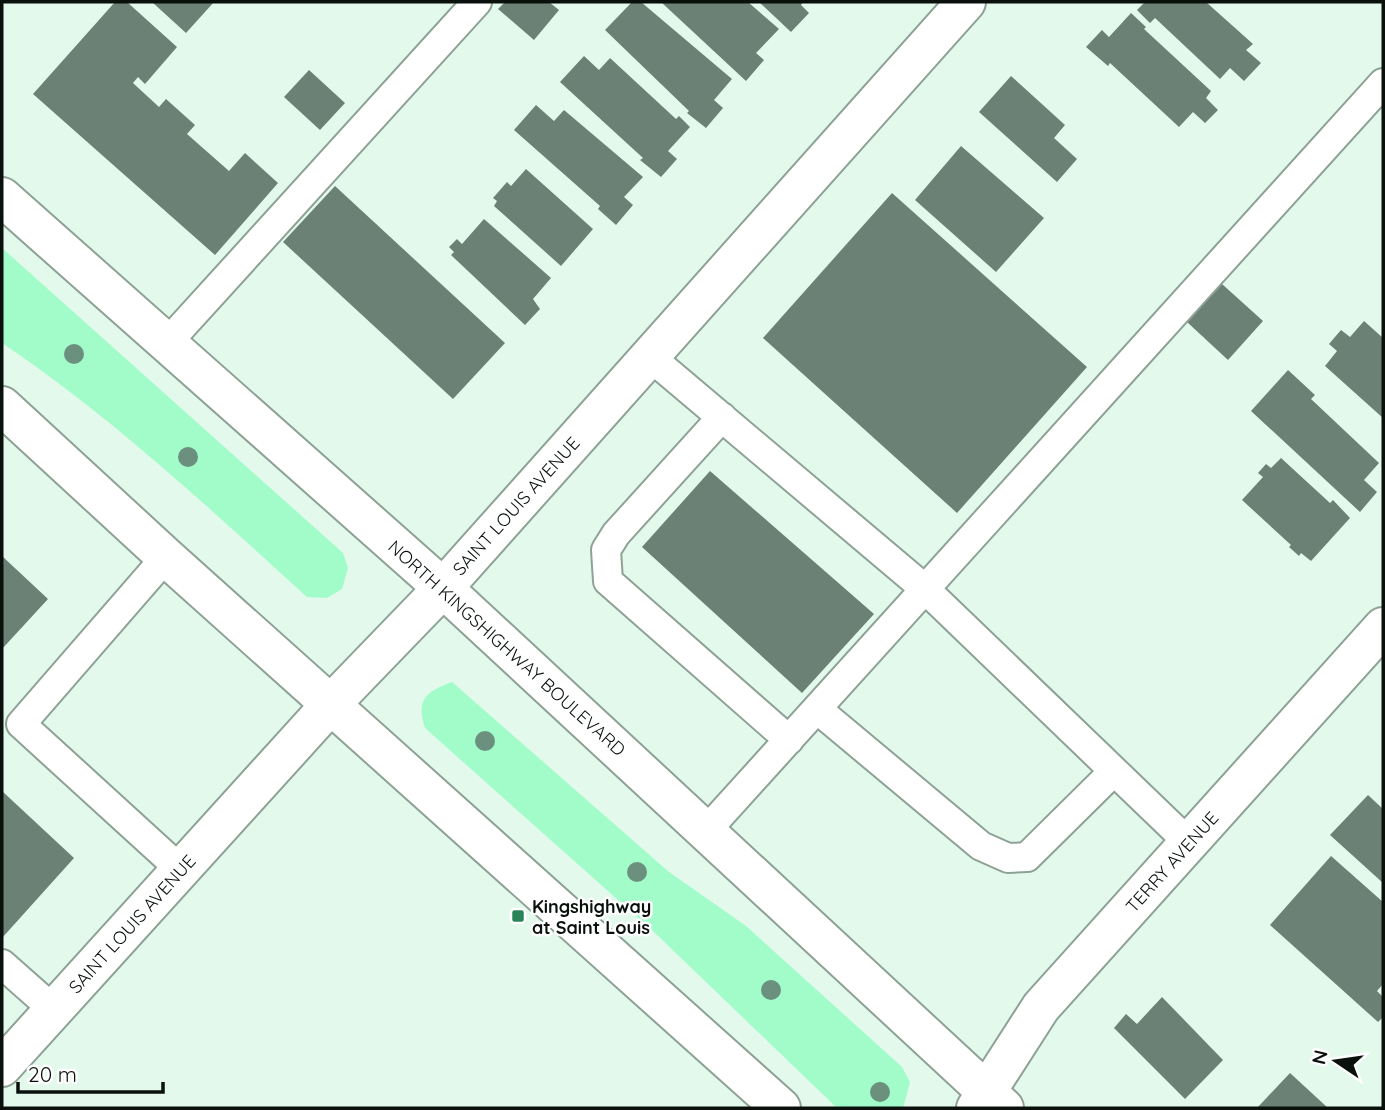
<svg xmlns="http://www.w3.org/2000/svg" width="1385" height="1110" font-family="Quicksand,sans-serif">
<rect width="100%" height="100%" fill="#e2f9eb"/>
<path fill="#a1fcca" d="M 2,248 L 343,553 L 348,568 L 342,589 L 327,598 L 307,597 C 210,509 111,416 2,343 Z
M 452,682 L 669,872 L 746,926 L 902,1067 L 910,1082 L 903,1108 L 836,1107 L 654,932 L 425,728 C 416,700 425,692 452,682 Z"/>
<path fill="#6c8175" d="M 115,2 L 127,2 L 177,47 L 145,84 L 138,77 L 133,83 L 159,107 L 166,99 L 195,125 L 187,134 L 229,171 L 245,153 L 278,183 L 215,255 L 33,94 Z
M 152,2 L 214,2 L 186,33 Z
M 505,2 L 549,2 L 559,10 L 534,40 L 498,9 Z
M 632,2 L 641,2 L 732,79 L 714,100 L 723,108 L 706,128 L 687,113 L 689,111 L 605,30 Z
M 661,2 L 748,2 L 779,29 L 756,53 L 764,60 L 746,81 Z
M 759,2 L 803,2 L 801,5 L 809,13 L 791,32 Z
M 1145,2 L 1206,2 L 1253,44 L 1246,50 L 1261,63 L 1244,81 L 1230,68 L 1220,79 L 1155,18 L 1150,23 L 1137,10 Z
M 1131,13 L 1146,27 L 1144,29 L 1211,91 L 1206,98 L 1218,110 L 1205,123 L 1193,112 L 1179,127 L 1110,63 L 1108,66 L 1086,47 L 1102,30 L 1109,37 Z
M 584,56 L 599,70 L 610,58 L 676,119 L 679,116 L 690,127 L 668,151 L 677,159 L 661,177 L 640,160 L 643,158 L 560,82 Z
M 309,70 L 345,103 L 320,130 L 284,97 Z
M 1011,76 L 1065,125 L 1054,138 L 1077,159 L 1057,182 L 979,112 Z
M 536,105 L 554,121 L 564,110 L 643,177 L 624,197 L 633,205 L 616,225 L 598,209 L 600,206 L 514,130 Z
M 961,146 L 1044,218 L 996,272 L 915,200 Z
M 526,169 L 593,229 L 561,266 L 494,206 L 497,201 L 493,198 L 507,182 L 511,186 Z
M 335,186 L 505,343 L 453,399 L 283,242 Z
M 892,193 L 1087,367 L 957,513 L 763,338 Z
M 484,219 L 551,278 L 533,299 L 540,309 L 525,325 L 451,255 L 454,252 L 449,247 L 457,239 L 462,244 Z
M 1222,284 L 1263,321 L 1228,360 L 1187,322 Z
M 1364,321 L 1383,338 L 1383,418 L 1325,366 L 1337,351 L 1329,344 L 1341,330 L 1350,337 Z
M 1288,370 L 1315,395 L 1311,399 L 1379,463 L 1364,480 L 1377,492 L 1360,512 L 1251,411 Z
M 1281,458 L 1330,503 L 1333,500 L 1350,518 L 1311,561 L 1301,553 L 1299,556 L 1289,547 L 1291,545 L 1242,500 L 1263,477 L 1258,473 L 1266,464 L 1271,468 Z
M 710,471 L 874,614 L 802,693 L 642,547 Z
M 2,556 L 48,599 L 2,649 Z
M 2,791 L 74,858 L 2,938 Z
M 1368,795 L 1383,809 L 1383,883 L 1330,835 Z
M 1331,856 L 1383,902 L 1383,984 L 1377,991 L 1383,997 L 1383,1017 L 1378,1022 L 1270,925 Z
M 1162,997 L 1223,1060 L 1185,1099 L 1114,1028 L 1126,1014 L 1137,1024 Z
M 1290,1073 L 1328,1108 L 1257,1108 Z"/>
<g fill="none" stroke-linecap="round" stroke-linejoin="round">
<defs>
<path id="lane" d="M 167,343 L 477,2
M 649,356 L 925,589 L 1189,843
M 722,417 L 616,534 L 606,550 L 608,581 L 789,740
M 166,557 L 21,724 L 181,870
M 817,709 L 981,846 L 1008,858 L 1027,857 L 1114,771
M 706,831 L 1383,83
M 2,964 L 54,1010"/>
<path id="street" d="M 976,1108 L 1041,1007 L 1383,627"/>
<path id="secondary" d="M 2,1067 L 331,704 L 443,588 L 966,2"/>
<path id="primary" d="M 2,197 L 443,588 L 1004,1108
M 2,406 L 166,557 L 781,1108"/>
</defs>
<use href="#lane" stroke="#8da295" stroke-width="32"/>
<use href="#street" stroke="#8da295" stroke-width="42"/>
<use href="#secondary" stroke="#8da295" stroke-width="42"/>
<use href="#primary" stroke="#8da295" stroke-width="42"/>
<use href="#lane" stroke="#fff" stroke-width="28"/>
<use href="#street" stroke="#fff" stroke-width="38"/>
<use href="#secondary" stroke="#fff" stroke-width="38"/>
<use href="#primary" stroke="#fff" stroke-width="38"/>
</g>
<g fill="#6b907e">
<circle cx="74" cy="354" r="10"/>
<circle cx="188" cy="457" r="10"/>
<circle cx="485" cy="741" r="10"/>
<circle cx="637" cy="872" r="10"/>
<circle cx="771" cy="990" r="10"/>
<circle cx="880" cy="1092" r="10"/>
</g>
<rect fill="#29845a" stroke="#fff" stroke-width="2.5" x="511" y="909" width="14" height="14" rx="3.5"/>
<g text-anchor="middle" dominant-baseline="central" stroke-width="5" stroke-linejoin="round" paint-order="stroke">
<g font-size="18" fill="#0a110d" stroke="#fff">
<text transform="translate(516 506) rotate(-48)">SAINT LOUIS AVENUE</text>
<text transform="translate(507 648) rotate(42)">NORTH KINGSHIGHWAY BOULEVARD</text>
<text transform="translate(1172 862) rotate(-48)">TERRY AVENUE</text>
<text transform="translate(132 924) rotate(-48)">SAINT LOUIS AVENUE</text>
</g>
<g font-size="18" font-weight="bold" fill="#0a110d" stroke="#fff" text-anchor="start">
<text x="532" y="906">Kingshighway<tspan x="532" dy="21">at Saint Louis</tspan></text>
</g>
</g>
<rect width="1385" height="1110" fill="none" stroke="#0a110d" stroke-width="7"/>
<g transform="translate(1336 1061) rotate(283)" stroke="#ffffff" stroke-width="5" paint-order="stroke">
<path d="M0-5L12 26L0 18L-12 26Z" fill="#0a110d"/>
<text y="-10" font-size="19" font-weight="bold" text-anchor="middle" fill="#0a110d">N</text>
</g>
<path d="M18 1082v10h145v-10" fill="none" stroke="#0a110d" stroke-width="3.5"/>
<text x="28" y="1082" font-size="21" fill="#0a110d" stroke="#ffffff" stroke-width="5" paint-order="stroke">20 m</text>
</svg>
